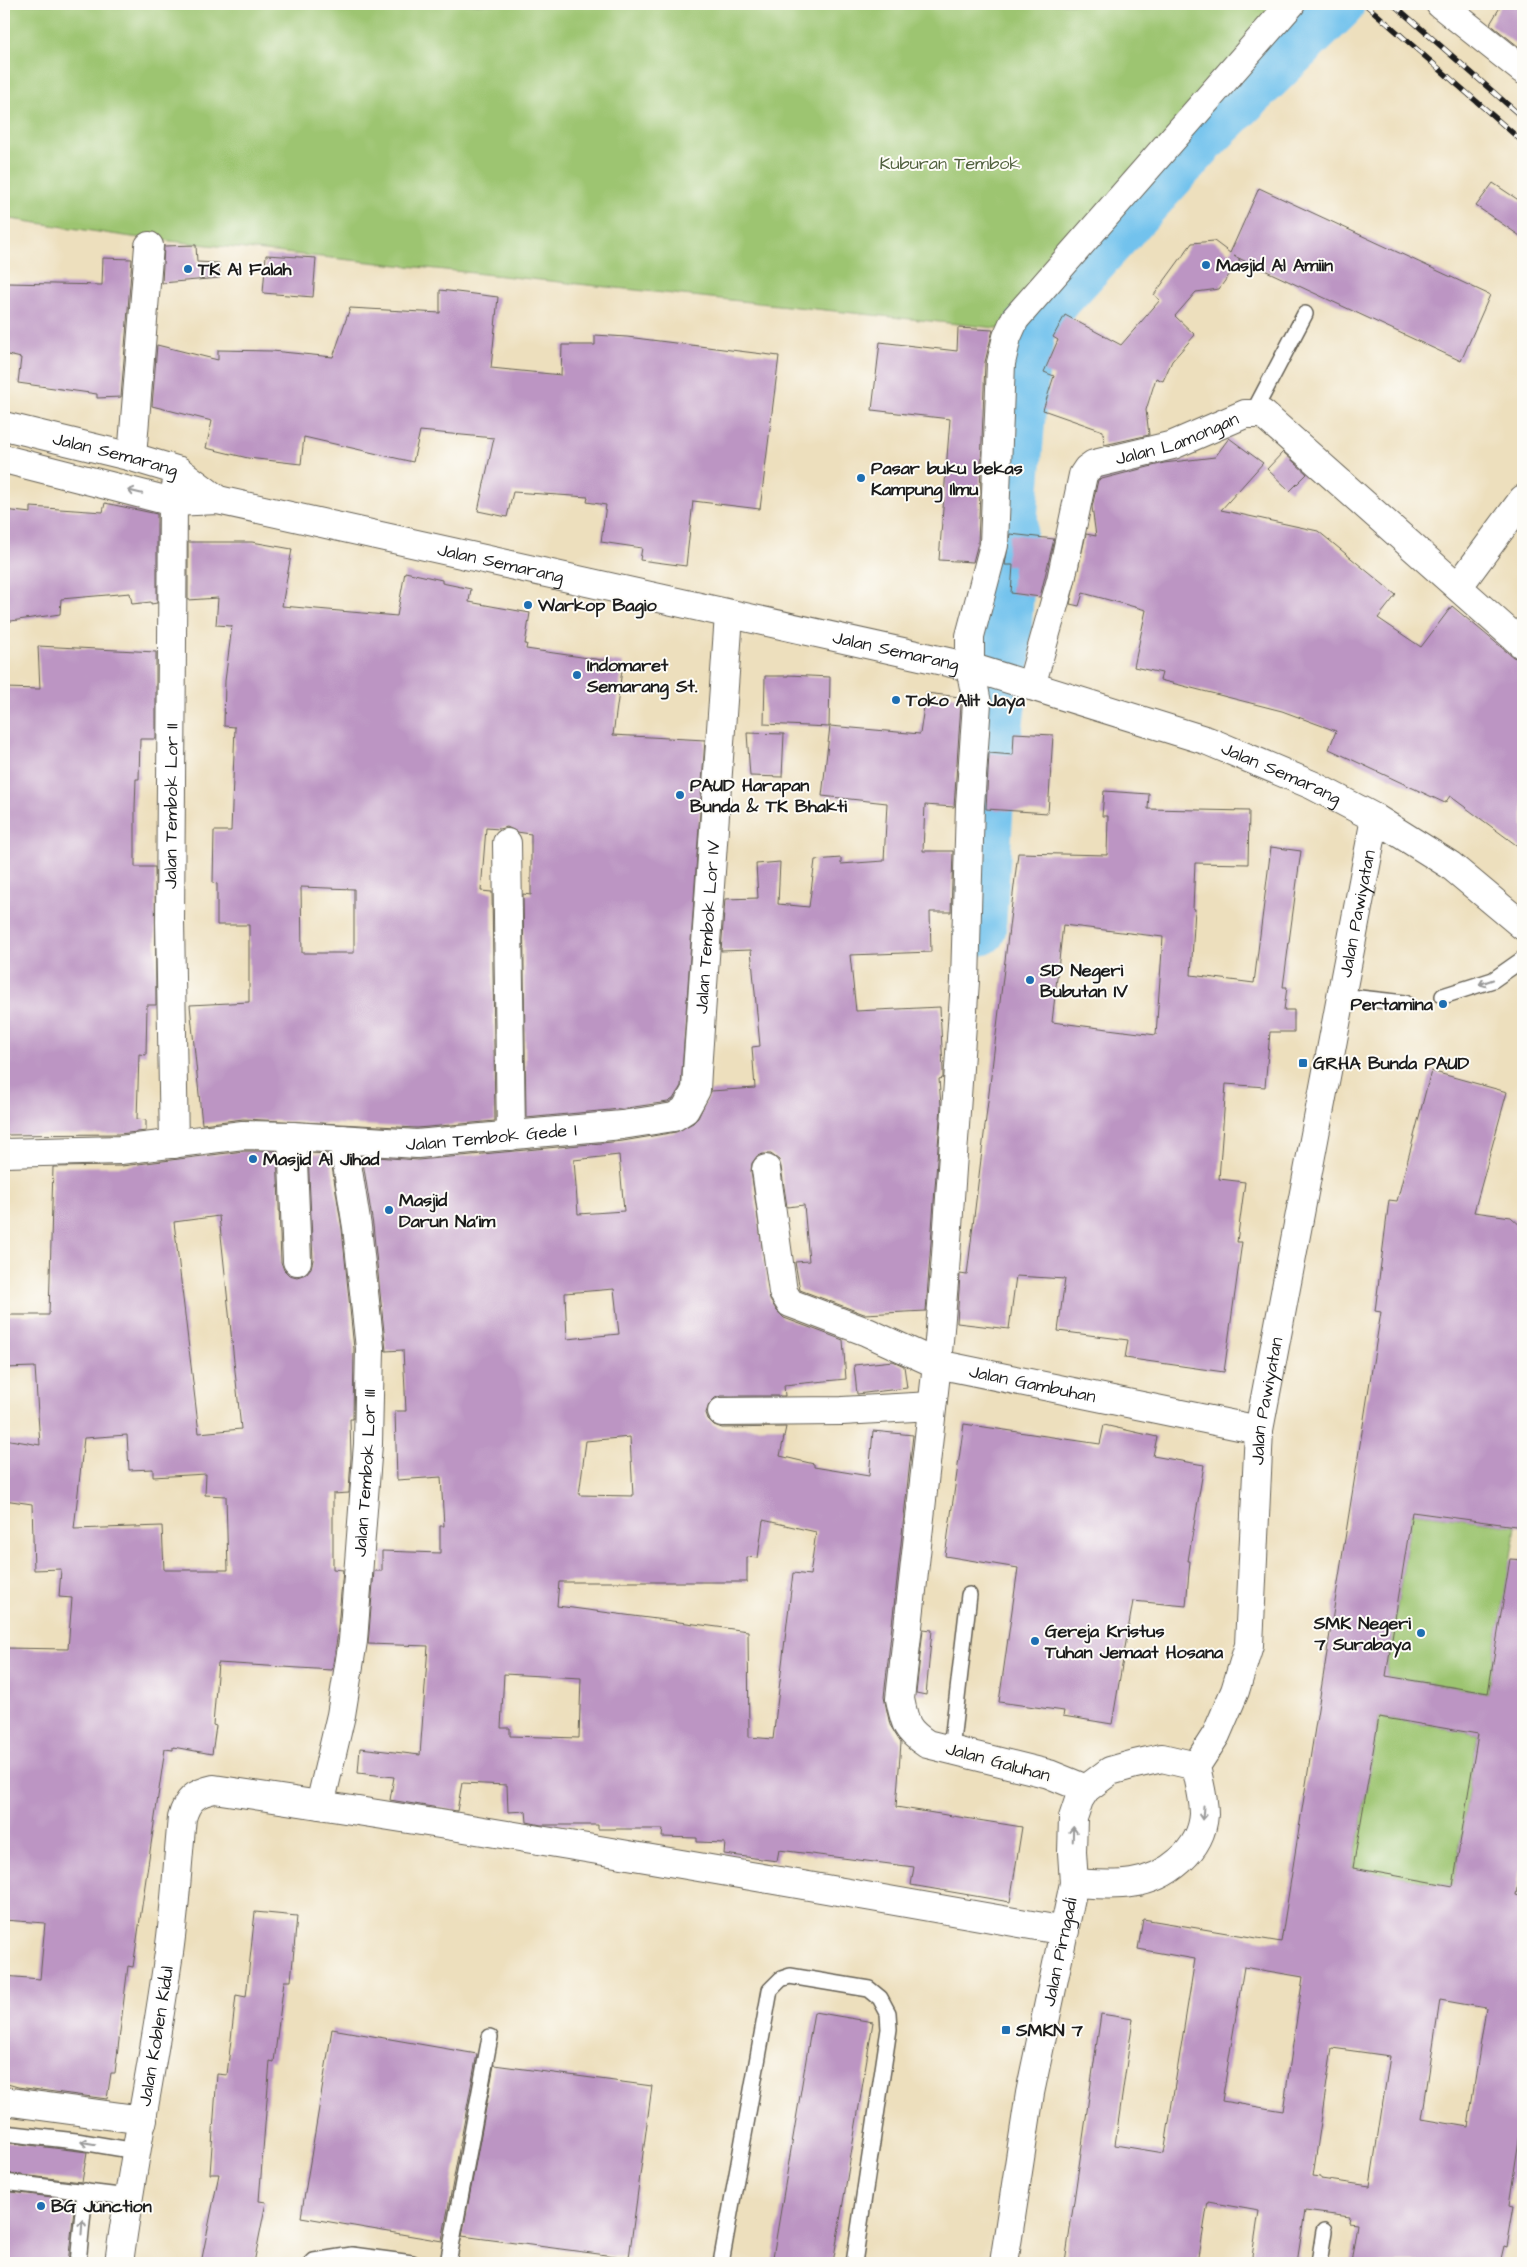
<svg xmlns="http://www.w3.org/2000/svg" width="1527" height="2267" font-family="'Architects Daughter',sans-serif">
<rect width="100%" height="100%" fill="#fdfcf7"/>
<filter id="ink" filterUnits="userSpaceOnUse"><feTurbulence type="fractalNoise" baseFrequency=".02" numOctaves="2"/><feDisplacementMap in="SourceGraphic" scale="10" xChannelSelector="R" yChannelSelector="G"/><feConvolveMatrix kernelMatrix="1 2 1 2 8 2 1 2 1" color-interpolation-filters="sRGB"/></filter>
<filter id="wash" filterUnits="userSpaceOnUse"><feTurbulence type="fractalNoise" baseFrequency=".0096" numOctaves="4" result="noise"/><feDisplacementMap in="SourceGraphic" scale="20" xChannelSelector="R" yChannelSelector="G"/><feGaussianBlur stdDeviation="1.12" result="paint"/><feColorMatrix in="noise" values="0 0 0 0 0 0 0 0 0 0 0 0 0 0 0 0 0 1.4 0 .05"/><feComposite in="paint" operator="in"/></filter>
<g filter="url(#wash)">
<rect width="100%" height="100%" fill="#eddfbd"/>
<path fill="#9dc571" stroke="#5c7046" d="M 4,4 L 1315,4 L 1015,330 L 132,237 L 4,218 Z
M 1412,1512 L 1516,1526 L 1488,1693 L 1386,1676 Z
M 1379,1717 L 1478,1734 L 1453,1886 L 1353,1868 Z"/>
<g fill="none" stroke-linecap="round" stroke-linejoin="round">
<path stroke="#72c2ed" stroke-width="52" d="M 980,930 L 989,784 L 1003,682 L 1013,497 L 1024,361 L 1030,327 L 1207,133 L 1339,4"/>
</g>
<g id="blocks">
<path fill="#bc95c3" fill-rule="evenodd" d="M 1502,4 L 1523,4 L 1523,50 L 1490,24 Z
M 1493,183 L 1523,203 L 1523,238 L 1476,206 Z
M 1259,188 L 1490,295 L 1461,361 L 1234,256 L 1240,260 L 1219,289 L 1196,292 L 1175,316 L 1195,335 L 1172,361 L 1163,381 L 1156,378 L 1146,410 L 1149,435 L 1104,445 L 1103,431 L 1043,410 L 1054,376 L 1044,372 L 1058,340 L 1053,337 L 1065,315 L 1121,345 L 1160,300 L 1154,295 L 1192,243 L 1214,241 L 1230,253 Z
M 196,245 L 197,262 L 219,263 L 220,278 L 162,283 L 164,246 Z
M 266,255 L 316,258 L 313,297 L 263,293 Z
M 103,258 L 132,259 L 121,397 L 97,398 L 97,394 L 18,383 L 21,358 L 4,354 L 4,315 L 7,283 L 102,285 Z
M 440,290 L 498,297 L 491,368 L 561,375 L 562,345 L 595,345 L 595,335 L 627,337 L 779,356 L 760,509 L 693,501 L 686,566 L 640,560 L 642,548 L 601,542 L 606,505 L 587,502 L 588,497 L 513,492 L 507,517 L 478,511 L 494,438 L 420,431 L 413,462 L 304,437 L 301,464 L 248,458 L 206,448 L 212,421 L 152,406 L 157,345 L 218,360 L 218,350 L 272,351 L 333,357 L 350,308 L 440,313 Z
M 958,328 L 993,330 L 985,362 L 978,543 L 973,562 L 939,560 L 950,419 L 872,410 L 880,342 L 957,351 Z
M 1229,438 L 1263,463 L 1221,510 L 1318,531 L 1396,595 L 1378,618 L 1421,647 L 1452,606 L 1513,657 L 1523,660 L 1523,850 L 1450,796 L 1445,803 L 1329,749 L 1336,731 L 1282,711 L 1160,680 L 1162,673 L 1134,667 L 1146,610 L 1083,593 L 1079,606 L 1070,604 L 1086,534 L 1096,536 L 1092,507 L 1098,480 L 1164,463 L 1215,457 Z
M 1283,452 L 1307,474 L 1290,491 L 1267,469 Z
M 105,503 L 157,514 L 157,603 L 151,604 L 151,602 L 132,604 L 130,593 L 61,599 L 60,614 L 4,622 L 4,510 L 31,513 L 31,507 L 103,512 Z
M 1010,534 L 1054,539 L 1040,597 L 1011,593 L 1013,565 L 1005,565 Z
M 188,542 L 252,542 L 292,549 L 282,606 L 397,616 L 405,572 L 442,580 L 442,583 L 471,589 L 469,602 L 530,613 L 525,644 L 527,644 L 526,649 L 623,663 L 613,735 L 705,740 L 681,1086 L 673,1099 L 668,1102 L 620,1109 L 526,1118 L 523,894 L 531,895 L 531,834 L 517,832 L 507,827 L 499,829 L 486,828 L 481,891 L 492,892 L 495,1121 L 417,1128 L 243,1119 L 202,1124 L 190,1005 L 249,1002 L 249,925 L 217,925 L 217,884 L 213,883 L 214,831 L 231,831 L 235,727 L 224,726 L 225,681 L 232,626 L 216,625 L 218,598 L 188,600 ZM 301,887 L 354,889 L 354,953 L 302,953 Z
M 38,646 L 156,652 L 156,739 L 140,739 L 139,779 L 136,779 L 135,808 L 135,867 L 155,867 L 156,1005 L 147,1005 L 146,1055 L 139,1054 L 137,1119 L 146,1120 L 146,1131 L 119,1134 L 4,1135 L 4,688 L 40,689 Z
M 788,675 L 830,677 L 829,727 L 764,724 L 765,676 L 788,676 Z
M 926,693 L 960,697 L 961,704 L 954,807 L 925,805 L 923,851 L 953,851 L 951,912 L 930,912 L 931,952 L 850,955 L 856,1011 L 940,1007 L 943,1070 L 943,1078 L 939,1079 L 941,1106 L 926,1311 L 864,1314 L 800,1290 L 795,1262 L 809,1261 L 804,1205 L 787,1207 L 781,1167 L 779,1160 L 771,1154 L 763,1154 L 757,1156 L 752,1163 L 751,1171 L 770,1300 L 777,1311 L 784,1318 L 843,1340 L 846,1379 L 784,1385 L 785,1396 L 721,1396 L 715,1398 L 709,1404 L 706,1413 L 708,1419 L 714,1425 L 722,1428 L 786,1427 L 780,1456 L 814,1464 L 814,1467 L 869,1476 L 873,1431 L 913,1435 L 884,1697 L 890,1725 L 901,1743 L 896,1807 L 1022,1827 L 1010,1902 L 911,1885 L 914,1867 L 779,1850 L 777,1861 L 724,1854 L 725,1843 L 697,1842 L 697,1838 L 662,1837 L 663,1829 L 598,1829 L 598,1825 L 541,1825 L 527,1822 L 526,1811 L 508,1812 L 507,1785 L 462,1783 L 457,1811 L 390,1800 L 394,1777 L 358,1773 L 360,1748 L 420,1755 L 428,1646 L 368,1644 L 374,1571 L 382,1571 L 382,1551 L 440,1553 L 440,1526 L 444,1526 L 441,1477 L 397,1480 L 395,1411 L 406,1411 L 403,1350 L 386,1351 L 373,1225 L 362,1156 L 418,1160 L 623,1141 L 676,1132 L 693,1123 L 698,1118 L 711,1091 L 755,1088 L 752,1047 L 760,1046 L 751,950 L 721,951 L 725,899 L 758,898 L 756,864 L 780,862 L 778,904 L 809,907 L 815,860 L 841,858 L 841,864 L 884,861 L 887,803 L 822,796 L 830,726 L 920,734 ZM 619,1155 L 624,1211 L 578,1214 L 574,1160 ZM 614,1289 L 619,1334 L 567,1339 L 565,1293 ZM 630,1437 L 633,1496 L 579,1495 L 586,1441 ZM 763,1520 L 816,1532 L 810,1575 L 793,1573 L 773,1739 L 749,1737 L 748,1631 L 557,1606 L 559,1582 L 747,1582 L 747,1557 L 758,1558 ZM 504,1674 L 581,1678 L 579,1738 L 510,1736 L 510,1728 L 501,1728 Z
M 747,733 L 784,734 L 782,777 L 750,776 Z
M 1014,733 L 1053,735 L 1048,813 L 986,809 L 989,753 L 1013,755 Z
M 1104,791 L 1149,794 L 1148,809 L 1249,811 L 1248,864 L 1195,863 L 1193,909 L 1195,909 L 1191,975 L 1254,983 L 1271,847 L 1301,851 L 1283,987 L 1287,987 L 1284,1010 L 1294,1010 L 1294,1032 L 1270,1032 L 1265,1087 L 1226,1084 L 1219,1179 L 1245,1182 L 1237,1242 L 1242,1242 L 1224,1372 L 1125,1358 L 1128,1340 L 1058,1331 L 1065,1279 L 1016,1276 L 1009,1329 L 957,1323 L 960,1274 L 967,1275 L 1018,853 L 1107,855 L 1108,816 L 1102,816 ZM 1063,925 L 1163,937 L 1156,1035 L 1052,1022 Z
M 1431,1071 L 1507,1092 L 1474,1212 L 1511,1217 L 1523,1228 L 1523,1527 L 1412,1512 L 1386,1676 L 1488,1693 L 1510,1559 L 1523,1560 L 1523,1848 L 1516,1895 L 1523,1897 L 1523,2114 L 1509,2205 L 1514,2206 L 1507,2247 L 1504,2246 L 1500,2263 L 1351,2263 L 1357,2224 L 1349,2223 L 1350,2217 L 1305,2211 L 1297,2263 L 1251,2263 L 1259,2211 L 1208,2202 L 1198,2263 L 1065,2263 L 1101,2014 L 1133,2019 L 1115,2145 L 1164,2153 L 1195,1959 L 1138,1949 L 1143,1919 L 1281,1942 L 1381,1312 L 1375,1311 L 1389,1200 L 1397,1201 ZM 1379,1717 L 1478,1734 L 1453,1886 L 1353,1868 ZM 1244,1967 L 1303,1977 L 1283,2111 L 1222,2101 ZM 1440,2000 L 1486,2008 L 1468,2127 L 1422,2119 ZM 1332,2048 L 1390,2056 L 1370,2186 L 1321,2179 L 1321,2177 L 1313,2176 Z
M 244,1151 L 277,1151 L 281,1262 L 284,1270 L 289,1275 L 297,1277 L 306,1274 L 311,1268 L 313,1260 L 308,1153 L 330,1154 L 342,1229 L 354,1349 L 353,1419 L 350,1419 L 351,1457 L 349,1493 L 333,1494 L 333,1569 L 343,1570 L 337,1639 L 332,1670 L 218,1663 L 213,1725 L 216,1726 L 212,1754 L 173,1747 L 173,1750 L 165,1749 L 133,1967 L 128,1966 L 115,2073 L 111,2073 L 107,2099 L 18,2087 L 4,2083 L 4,1976 L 40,1979 L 45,1923 L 4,1920 L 4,1648 L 68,1649 L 72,1598 L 59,1597 L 61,1569 L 34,1570 L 32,1504 L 4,1500 L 4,1439 L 40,1445 L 35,1367 L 4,1368 L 4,1315 L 49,1315 L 53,1167 L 122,1166 ZM 219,1216 L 241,1429 L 199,1433 L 174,1222 ZM 127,1435 L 129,1470 L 153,1469 L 153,1477 L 206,1474 L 205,1495 L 226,1496 L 228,1570 L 164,1570 L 162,1526 L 74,1529 L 84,1438 Z
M 893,1361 L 904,1366 L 907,1388 L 857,1394 L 854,1365 Z
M 964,1424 L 1100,1444 L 1104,1425 L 1157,1437 L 1153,1456 L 1204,1465 L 1188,1561 L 1190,1561 L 1186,1606 L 1133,1601 L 1112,1724 L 1063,1716 L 1064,1711 L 999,1702 L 1018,1568 L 945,1556 Z
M 923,1629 L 932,1630 L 926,1695 L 916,1693 Z
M 255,1912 L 297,1916 L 291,1981 L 284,1981 L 274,2062 L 270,2061 L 259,2201 L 266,2202 L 254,2263 L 201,2263 L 219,2174 L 210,2174 L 217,2074 L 227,2075 L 236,1995 L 246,1997 Z
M 814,2012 L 873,2022 L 833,2263 L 772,2263 Z
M 332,2029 L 477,2054 L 442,2241 L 301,2217 Z
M 494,2065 L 652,2086 L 629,2258 L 462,2236 Z
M 4,2142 L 87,2152 L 82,2182 L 4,2173 Z
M 4,2191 L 75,2200 L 68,2263 L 4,2263 Z"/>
</g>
</g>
<g filter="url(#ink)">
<use href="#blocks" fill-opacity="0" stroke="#656054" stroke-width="1"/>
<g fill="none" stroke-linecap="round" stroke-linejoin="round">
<defs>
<path id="service" d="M 1253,413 L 1305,314
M 1341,996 L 1405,1003
M 1443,996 L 1493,980 L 1523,959
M 951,1750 L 969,1595
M 4,2133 L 76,2141 L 136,2151
M 4,2182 L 128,2197
M 78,2263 L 85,2191
M 312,2263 L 314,2261 L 352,2255 L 412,2263
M 448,2263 L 490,2037
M 721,2263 L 770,1990 L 781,1979 L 790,1976 L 869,1989 L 880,1998 L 888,2013 L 889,2029 L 854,2263
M 1319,2263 L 1324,2231"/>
<g id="minor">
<path d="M 1440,4 L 1523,70"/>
<path d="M 132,457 L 149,246"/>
<path d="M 1458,587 L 1523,499"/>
<path id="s1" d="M 1031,686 L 1061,580 L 1083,475 L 1087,469 L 1094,464 L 1173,445 L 1245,414 L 1263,414 L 1523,645"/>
<path d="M 507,843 L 511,1136"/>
<path d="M 292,1136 L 297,1261"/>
<path id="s2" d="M 174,1144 L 170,922 L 173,502 L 179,471"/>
<path id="s3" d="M 4,1153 L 120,1150 L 243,1135 L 292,1136 L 417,1144 L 622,1125 L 674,1117 L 685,1110 L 696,1090 L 697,1071 L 729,615"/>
<path id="s4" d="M 766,1169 L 783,1292 L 790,1303 L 867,1332 L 937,1364 L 1259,1430"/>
<path d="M 722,1412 L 842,1411 L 932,1406"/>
<path d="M 1086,1789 L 1049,1774 L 927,1744 C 906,1730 905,1724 900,1699 L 937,1364 L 945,1270 L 965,981 L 970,805 L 977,703 L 970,667 L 970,636 L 994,545 L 1001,363 L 1007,337 L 1015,319 L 1291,4"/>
<path id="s5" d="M 320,1805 L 341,1715 L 353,1641 L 368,1444 L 370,1348 L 357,1227 L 343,1139"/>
<path id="s6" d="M 1074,1883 C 1093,1884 1113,1886 1132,1883 C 1166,1878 1202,1851 1204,1814 C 1204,1798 1199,1782 1196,1766 L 1216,1735 L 1235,1691 L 1249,1645 L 1259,1430 L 1375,818"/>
<path d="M 4,2101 L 143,2120"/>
<path id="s7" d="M 119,2263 C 132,2164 153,2066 167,1966 C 175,1917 177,1867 182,1818 C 187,1800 195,1793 214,1789 C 498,1831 782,1881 1065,1931"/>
<path id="s8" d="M 1004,2263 L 1030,2093 L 1074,1883 L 1072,1852 L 1073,1818 L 1079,1800 L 1086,1789 L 1110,1771 L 1135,1764 L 1162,1758 L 1196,1766"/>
</g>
<g id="tertiary">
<path id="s9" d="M 4,426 L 132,457 L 179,471 L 218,500"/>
<path id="s10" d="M 4,459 L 173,502 L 218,500 L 970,667 L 1208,741 L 1312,785 L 1375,818 L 1450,865 L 1523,926"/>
</g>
</defs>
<use href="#service" stroke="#656054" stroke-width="18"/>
<use href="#minor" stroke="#656054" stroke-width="30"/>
<use href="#tertiary" stroke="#656054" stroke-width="30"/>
<use href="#service" stroke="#fff" stroke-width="15"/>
<use href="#minor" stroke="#fff" stroke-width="28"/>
<use href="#tertiary" stroke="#fff" stroke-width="28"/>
<defs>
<path id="rail" d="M 1365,4 L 1523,142
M 1393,4 L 1523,118"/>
</defs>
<use href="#rail" stroke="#1c1c1c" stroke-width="5.5"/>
<use href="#rail" stroke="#fdfcf7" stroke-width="4" stroke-dasharray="11" stroke-linecap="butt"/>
</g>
<defs><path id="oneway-shaft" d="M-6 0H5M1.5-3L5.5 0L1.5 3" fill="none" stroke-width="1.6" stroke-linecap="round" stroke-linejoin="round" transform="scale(1.25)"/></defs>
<g stroke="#999">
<use href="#oneway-shaft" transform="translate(135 492) rotate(-166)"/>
<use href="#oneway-shaft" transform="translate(1486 982) rotate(161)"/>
<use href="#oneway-shaft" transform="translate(1203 1813) rotate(94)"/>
<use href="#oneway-shaft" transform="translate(1073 1834) rotate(-88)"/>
<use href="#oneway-shaft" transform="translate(88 2143) rotate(-171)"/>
<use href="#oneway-shaft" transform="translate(82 2227) rotate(-86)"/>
</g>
</g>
<g fill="#1f6fb2" stroke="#fdfcf7" stroke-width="2">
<circle cx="1206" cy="265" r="5"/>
<circle cx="188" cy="269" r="5"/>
<circle cx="861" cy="478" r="5"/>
<circle cx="528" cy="605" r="5"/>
<circle cx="577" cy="675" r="5"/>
<circle cx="896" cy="700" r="5"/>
<circle cx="680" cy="795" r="5"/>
<circle cx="1030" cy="980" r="5"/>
<circle cx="1443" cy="1004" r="5"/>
<rect x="1298" y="1058" width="10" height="10" rx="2.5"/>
<circle cx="253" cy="1159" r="5"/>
<circle cx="389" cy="1210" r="5"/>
<circle cx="1421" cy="1633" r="5"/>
<circle cx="1035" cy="1641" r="5"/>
<rect x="1001" y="2025" width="10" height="10" rx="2.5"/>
<circle cx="41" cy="2206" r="5"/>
</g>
<g text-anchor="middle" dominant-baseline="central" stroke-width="4" stroke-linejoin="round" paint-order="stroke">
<g font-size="18" fill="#50603e" stroke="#fdfcf7">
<text x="950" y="163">Kuburan Tembok</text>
</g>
<g font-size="18" font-weight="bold" fill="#1c1c1c" stroke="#fdfcf7" text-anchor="start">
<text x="1216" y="265">Masjid Al Amiin</text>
<text x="198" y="269">TK Al Falah</text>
<text x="871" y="468">Pasar buku bekas<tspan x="871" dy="21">Kampung Ilmu</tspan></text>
<text x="538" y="605">Warkop Bagio</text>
<text x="587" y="665">Indomaret<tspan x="587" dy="21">Semarang St.</tspan></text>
<text x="906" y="700">Toko Alit Jaya</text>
<text x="690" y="785">PAUD Harapan<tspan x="690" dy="21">Bunda &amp; TK Bhakti</tspan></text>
<text x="1040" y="970">SD Negeri<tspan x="1040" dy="21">Bubutan IV</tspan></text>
<text x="1433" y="1004" text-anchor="end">Pertamina</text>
<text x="1313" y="1063">GRHA Bunda PAUD</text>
<text x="263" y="1159">Masjid Al Jihad</text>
<text x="399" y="1200">Masjid<tspan x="399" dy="21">Darun Na'im</tspan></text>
<text x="1411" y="1623" text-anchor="end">SMK Negeri<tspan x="1411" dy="21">7 Surabaya</tspan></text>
<text x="1045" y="1631">Gereja Kristus<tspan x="1045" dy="21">Tuhan Jemaat Hosana</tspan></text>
<text x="1016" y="2030">SMKN 7</text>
<text x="51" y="2206">BG Junction</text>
</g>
<g font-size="18" fill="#1c1c1c" stroke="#fdfcf7">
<text stroke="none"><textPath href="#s1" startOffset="320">Jalan Lamongan</textPath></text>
<text stroke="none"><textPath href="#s9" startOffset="115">Jalan Semarang</textPath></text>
<text stroke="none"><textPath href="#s10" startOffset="509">Jalan Semarang</textPath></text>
<text stroke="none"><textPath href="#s10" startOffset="914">Jalan Semarang</textPath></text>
<text stroke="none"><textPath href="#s10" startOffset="1319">Jalan Semarang</textPath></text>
<text stroke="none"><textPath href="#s2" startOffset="338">Jalan Tembok Lor II</textPath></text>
<text stroke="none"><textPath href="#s6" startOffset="1088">Jalan Pawiyatan</textPath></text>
<text stroke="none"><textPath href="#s3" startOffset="872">Jalan Tembok Lor IV</textPath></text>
<text stroke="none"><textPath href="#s3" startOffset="489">Jalan Tembok Gede I</textPath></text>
<text stroke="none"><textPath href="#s4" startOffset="394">Jalan Gambuhan</textPath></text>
<text stroke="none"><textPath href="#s6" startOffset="592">Jalan Pawiyatan</textPath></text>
<text stroke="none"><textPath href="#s5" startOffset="336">Jalan Tembok Lor III</textPath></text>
<text transform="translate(998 1762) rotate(15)">Jalan Galuhan</text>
<text stroke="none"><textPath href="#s8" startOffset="316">Jalan Pirngadi</textPath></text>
<text stroke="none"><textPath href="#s7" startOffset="230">Jalan Koblen Kidul</textPath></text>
</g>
</g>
<rect width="1527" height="2267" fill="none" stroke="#fdfcf7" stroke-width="20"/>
</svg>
